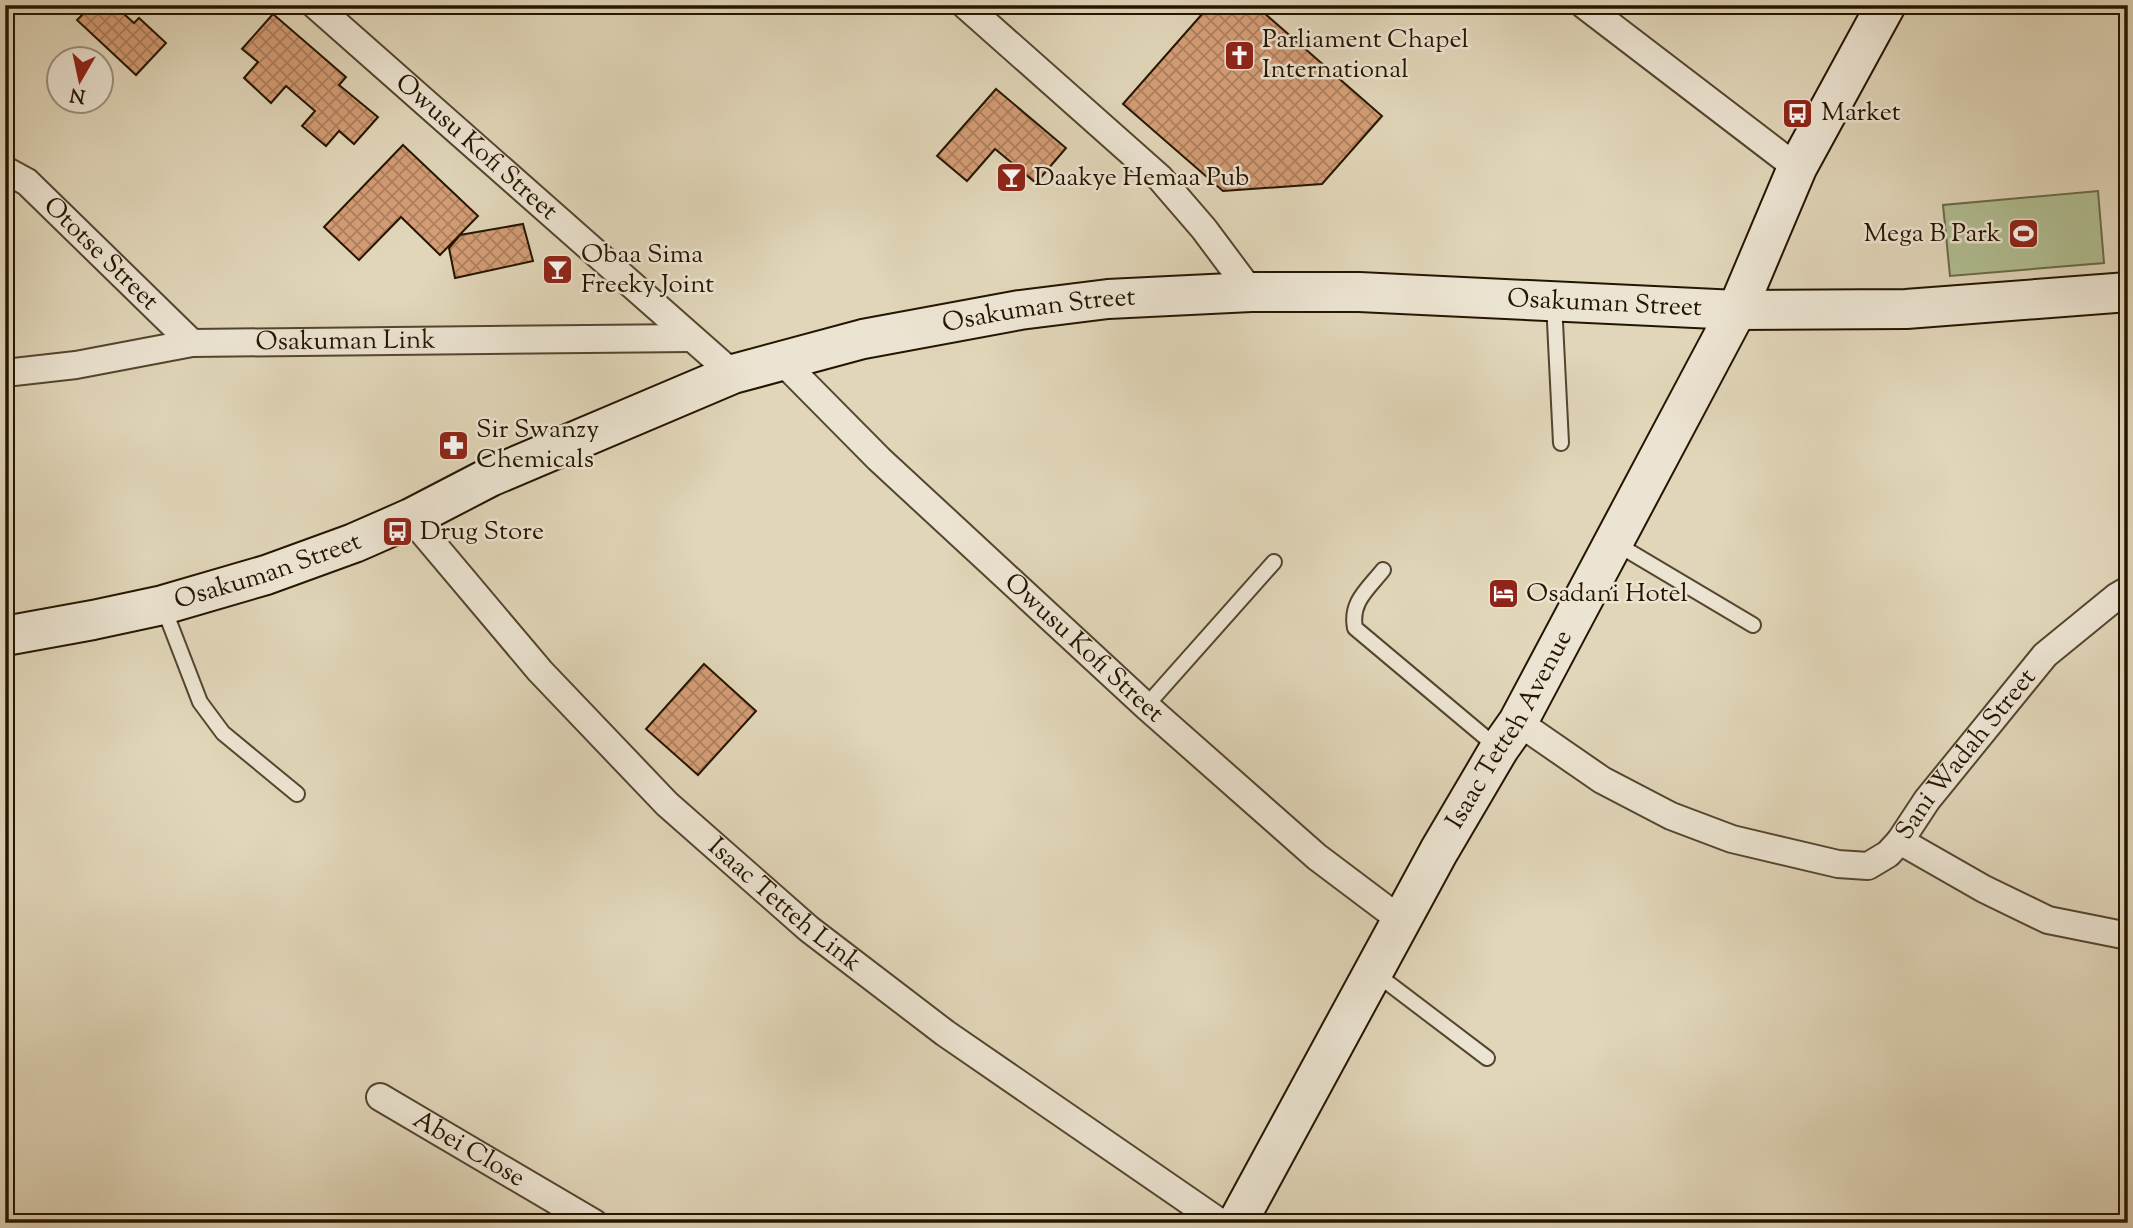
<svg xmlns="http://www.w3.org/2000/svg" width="2133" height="1228" font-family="'Sorts Mill Goudy',serif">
<defs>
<pattern id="building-cross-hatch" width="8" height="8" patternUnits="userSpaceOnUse" patternTransform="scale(1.75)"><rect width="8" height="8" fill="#d49d75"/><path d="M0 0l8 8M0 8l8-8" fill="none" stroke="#ac7f5e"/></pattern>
</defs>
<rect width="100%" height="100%" fill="#e1d6b9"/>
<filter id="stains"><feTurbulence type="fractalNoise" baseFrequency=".00286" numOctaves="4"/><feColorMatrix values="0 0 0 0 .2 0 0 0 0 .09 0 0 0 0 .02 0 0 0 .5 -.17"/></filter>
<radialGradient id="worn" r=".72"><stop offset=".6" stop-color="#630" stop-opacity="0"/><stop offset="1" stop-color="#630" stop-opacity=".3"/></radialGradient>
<path fill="#b0be92" stroke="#6a6a49" stroke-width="2" d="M 2098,191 L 2104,263 L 1950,276 L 1943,205 Z"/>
<path fill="url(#building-cross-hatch)" stroke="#251500" stroke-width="2" d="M 92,5 L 114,5 L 134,23 L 139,18 L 166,43 L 136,75 L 77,20 Z
M 1210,5 L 1255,5 L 1382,116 L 1322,184 L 1223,191 L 1123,104 Z
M 273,14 L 346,77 L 339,85 L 378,117 L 354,144 L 339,131 L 326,146 L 302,126 L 315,111 L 286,86 L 271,103 L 244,78 L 258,62 L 242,49 Z
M 996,89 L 1066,148 L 1036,183 L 995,149 L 967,181 L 937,156 Z
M 403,145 L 478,216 L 440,255 L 401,217 L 359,260 L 324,227 Z
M 523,224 L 533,261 L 455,278 L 449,248 L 460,235 Z
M 704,664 L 756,711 L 698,775 L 646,729 Z"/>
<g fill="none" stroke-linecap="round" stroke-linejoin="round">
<defs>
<path id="lane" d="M 1554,302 L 1561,443
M 1615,543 L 1753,625
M 1383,570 C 1368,589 1350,602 1355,628 L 1498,748
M 163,606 L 200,702 L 223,733 L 297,794
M 1146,706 L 1274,562
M 1375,973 L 1487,1058"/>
<g id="street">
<path id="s1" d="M 315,5 L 733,374"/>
<path d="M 965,5 L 1160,178 L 1204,229 L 1251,292"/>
<path d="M 1584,5 L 1797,168"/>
<path id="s2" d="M 5,170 L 27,182 L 192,343"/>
<path id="s3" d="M 781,360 L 879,459 L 1146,706 L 1317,857 L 1402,921"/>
<path id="s4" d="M 5,373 L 76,365 L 192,343 L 690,338"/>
<path id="s5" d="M 411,518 L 540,671 L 667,804 L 809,929 L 945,1033 L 1221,1223"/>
<path id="s6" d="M 1518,722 L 1602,780 L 1671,816 L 1732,839 L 1838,864 L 1868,866 L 1888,854 L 1900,841 L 1927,800 L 2045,655 L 2116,597 L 2128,590"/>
<path d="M 1900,841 L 1984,889 L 2048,920 L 2128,936"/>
<path id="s7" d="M 380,1097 L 594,1223"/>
</g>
<g id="secondary">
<path id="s8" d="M 5,636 L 93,620 L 163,605 L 266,575 L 354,543 L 411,518 L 490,477 L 733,374 L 863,339 L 1020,310 L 1108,299 L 1251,292 L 1359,292 L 1737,310 L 1906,309 L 2128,292"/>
<path id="s9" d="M 1237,1223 L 1439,851 L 1499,749 L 1518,722 L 1737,310 L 1797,168 L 1886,5"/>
</g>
</defs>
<use href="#lane" stroke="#54452e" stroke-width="18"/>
<use href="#street" stroke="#54452e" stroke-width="30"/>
<use href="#secondary" stroke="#251500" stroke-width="42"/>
<use href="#lane" stroke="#ece4d2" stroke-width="14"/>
<use href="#street" stroke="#ece4d2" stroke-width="26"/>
<use href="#secondary" stroke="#ece4d2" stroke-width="38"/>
</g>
<defs>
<symbol id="church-square" viewBox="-11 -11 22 22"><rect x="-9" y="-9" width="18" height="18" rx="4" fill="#8f2418" stroke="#ece4d2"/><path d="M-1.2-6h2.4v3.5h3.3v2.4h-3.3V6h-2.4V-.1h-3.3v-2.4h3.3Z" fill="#fff"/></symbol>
<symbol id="bus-square" viewBox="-11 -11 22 22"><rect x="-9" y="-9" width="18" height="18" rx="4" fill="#8f2418" stroke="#ece4d2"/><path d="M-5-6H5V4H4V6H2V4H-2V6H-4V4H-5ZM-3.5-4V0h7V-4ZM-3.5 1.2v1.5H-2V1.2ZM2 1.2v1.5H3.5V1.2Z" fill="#fff"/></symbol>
<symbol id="bar-square" viewBox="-11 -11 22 22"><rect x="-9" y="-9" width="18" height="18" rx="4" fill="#8f2418" stroke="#ece4d2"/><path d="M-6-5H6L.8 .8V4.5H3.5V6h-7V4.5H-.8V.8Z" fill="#fff"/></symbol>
<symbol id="stadium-square" viewBox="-11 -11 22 22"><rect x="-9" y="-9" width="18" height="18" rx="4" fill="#8f2418" stroke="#ece4d2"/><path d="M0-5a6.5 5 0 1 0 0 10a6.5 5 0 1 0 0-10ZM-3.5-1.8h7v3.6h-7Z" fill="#fff"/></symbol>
<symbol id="pharmacy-square" viewBox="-11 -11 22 22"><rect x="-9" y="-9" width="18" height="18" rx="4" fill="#8f2418" stroke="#ece4d2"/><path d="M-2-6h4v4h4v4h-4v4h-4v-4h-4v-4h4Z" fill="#fff"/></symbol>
<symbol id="hotel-square" viewBox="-11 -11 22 22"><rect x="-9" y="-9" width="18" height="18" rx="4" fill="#8f2418" stroke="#ece4d2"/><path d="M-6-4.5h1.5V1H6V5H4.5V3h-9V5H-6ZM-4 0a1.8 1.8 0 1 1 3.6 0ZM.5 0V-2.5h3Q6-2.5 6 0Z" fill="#fff"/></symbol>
</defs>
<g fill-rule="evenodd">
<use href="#church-square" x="1222" y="38" width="35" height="35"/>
<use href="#bus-square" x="1780" y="96" width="35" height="35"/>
<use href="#bar-square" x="994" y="160" width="35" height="35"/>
<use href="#stadium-square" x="2006" y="216" width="35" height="35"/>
<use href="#bar-square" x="540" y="252" width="35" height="35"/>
<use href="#pharmacy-square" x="436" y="428" width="35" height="35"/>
<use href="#bus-square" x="380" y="514" width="35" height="35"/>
<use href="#hotel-square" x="1486" y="576" width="35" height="35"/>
</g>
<g text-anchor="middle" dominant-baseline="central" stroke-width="5" stroke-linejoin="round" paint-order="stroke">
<g font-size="26" fill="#251500" stroke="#ece4d2" text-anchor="start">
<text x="1262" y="40">Parliament Chapel<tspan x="1262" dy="30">International</tspan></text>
<text x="1821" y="113">Market</text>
<text x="1034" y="178">Daakye Hemaa Pub</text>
<text x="2001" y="234" text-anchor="end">Mega B Park</text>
<text x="581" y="255">Obaa Sima<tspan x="581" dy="30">Freeky Joint</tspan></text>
<text x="476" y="430">Sir Swanzy<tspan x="476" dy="30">Chemicals</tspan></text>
<text x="420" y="532">Drug Store</text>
<text x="1526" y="594">Osadani Hotel</text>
</g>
<g font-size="26" fill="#251500" stroke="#ece4d2">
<text stroke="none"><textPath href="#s1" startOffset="215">Owusu Kofi Street</textPath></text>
<text stroke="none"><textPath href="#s2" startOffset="128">Ototse Street</textPath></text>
<text stroke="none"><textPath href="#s8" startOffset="1657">Osakuman Street</textPath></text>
<text stroke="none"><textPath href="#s8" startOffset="1090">Osakuman Street</textPath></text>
<text stroke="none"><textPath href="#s4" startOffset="343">Osakuman Link</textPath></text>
<text stroke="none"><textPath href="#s8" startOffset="271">Osakuman Street</textPath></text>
<text stroke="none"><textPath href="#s3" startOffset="418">Owusu Kofi Street</textPath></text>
<text stroke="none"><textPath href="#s9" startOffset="564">Isaac Tetteh Avenue</textPath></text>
<text stroke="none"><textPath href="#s6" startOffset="534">Sani Wadah Street</textPath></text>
<text stroke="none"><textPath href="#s5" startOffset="539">Isaac Tetteh Link</textPath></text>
<text stroke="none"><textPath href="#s7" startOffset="103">Abei Close</textPath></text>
</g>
</g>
<rect width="2133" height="1228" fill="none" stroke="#e1d6b9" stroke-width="28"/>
<rect x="7" y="7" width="2119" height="1214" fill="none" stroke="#251500" stroke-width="3.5"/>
<rect x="14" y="14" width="2105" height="1200" fill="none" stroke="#251500" stroke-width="2"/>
<g transform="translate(80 80) rotate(189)"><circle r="33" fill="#ece4d2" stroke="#9c917e" stroke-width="2"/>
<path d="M0-5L12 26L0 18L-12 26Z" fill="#8f2418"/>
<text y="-10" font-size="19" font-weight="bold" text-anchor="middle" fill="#251500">N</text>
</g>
<rect width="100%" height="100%" filter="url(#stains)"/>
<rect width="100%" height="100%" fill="url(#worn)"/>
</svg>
